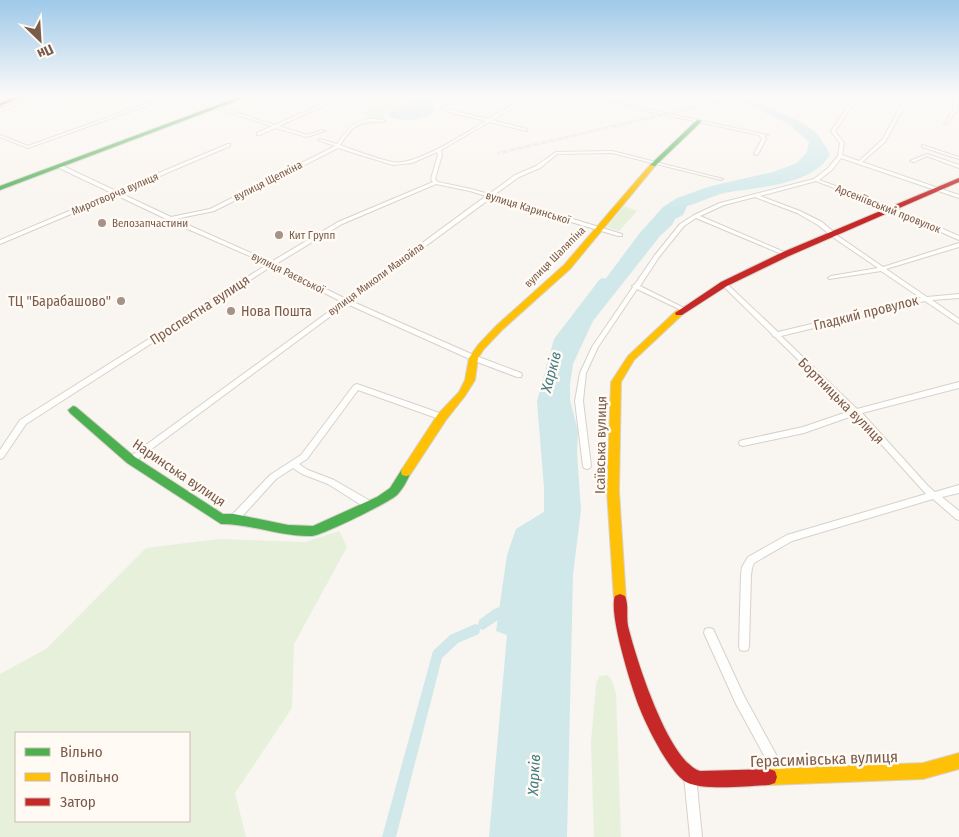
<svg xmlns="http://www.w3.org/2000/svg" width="959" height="837" font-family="'Fira Sans Condensed',sans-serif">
<rect width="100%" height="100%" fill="#f9f5f0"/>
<path fill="#e7f0db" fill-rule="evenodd" d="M 39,96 L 143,96 L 117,106 L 38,97 Z
M 377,96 L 426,96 L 426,97 L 404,101 L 384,114 L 385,119 L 371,119 L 362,112 L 377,106 L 371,104 Z
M 624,206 L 637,211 L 619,231 L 607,227 Z
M 339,531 L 347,547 L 294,644 L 292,708 L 235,793 L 246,837 L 0,837 L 0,674 L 46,649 L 146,548 L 219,539 L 305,542 ZM 16,733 L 189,733 L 189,821 L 16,821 Z
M 608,675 L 612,681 L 616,693 L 621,837 L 594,837 L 591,742 L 596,685 L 599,676 Z"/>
<path fill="#d0e8ea" d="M 728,96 L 742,96 L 801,122 L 817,133 L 830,154 C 814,186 755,187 724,193 C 712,196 699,203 687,206 L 683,215 L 675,219 L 672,225 L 660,236 L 593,321 L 573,364 L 570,384 L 570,400 L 578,431 L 577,453 L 581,510 L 573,575 L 567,837 L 489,837 L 507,635 L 496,631 L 507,555 L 516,529 L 552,507 L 556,492 L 546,445 L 549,387 L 559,346 L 601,285 L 639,234 L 663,207 L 677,198 L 711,186 L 773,172 L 797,163 L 807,152 L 809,142 L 789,124 Z
M 422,98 L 431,100 L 435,111 C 423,120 401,123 388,116 L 388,113 L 408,102 Z"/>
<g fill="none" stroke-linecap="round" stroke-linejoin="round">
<path fill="#d0e8ea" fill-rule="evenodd" d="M 508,604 L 512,606 L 514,610 L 512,614 L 501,618 L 483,630 L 480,629 L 479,634 L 458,643 L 442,658 L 396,837 L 382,837 L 433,651 L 450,635 L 475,624 L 478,625 L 479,620 L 494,609 Z"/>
<path fill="#d0e8ea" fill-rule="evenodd" d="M 604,278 L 609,281 L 566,340 L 551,401 L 560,488 L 560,525 L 558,530 L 552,532 L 546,530 L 544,525 L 544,488 L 537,401 L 554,339 L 600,279 Z"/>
<defs>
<path id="street" d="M 167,96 L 173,96 L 28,148 L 0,137 L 0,135 L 28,146 Z
M 175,96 L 182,96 L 275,125 L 339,96 L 345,96 L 279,126 L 307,135 L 323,130 L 325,131 L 307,137 L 276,128 L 259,135 L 257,135 L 257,133 L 272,126 Z
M 369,96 L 375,96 L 376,97 L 374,98 Z
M 435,96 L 439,96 L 447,108 L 451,110 L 488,119 L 528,96 L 533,96 L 492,120 L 527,129 L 527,131 L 489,122 L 441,150 L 442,155 L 435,179 L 438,182 L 471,189 L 489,194 L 515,175 L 536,166 L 556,152 L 612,151 L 723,179 L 721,180 L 612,153 L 557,154 L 540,168 L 519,177 L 494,195 L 622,234 L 622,236 L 618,236 L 491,198 L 351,301 L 476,356 L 521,373 L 522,375 L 521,377 L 517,377 L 472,360 L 347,304 L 134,462 L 131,463 L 128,462 L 127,460 L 128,458 L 342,302 L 272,266 L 26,424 L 3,458 L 0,459 L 0,450 L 20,420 L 268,264 L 183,227 L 116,195 L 0,244 L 0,240 L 112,193 L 57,167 L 57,165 L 61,165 L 116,191 L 228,144 L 230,144 L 230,146 L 120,193 L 171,217 L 210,209 L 335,146 L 318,140 L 320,139 L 337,144 C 349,126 361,113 385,121 L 383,122 C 359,121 353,125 340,145 C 357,151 374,158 392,162 C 415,167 465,133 486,121 L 449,112 L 445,110 ZM 338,148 L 393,165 L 412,163 L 437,152 L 438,155 L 431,179 L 433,182 L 338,222 L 271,262 L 175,219 L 214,211 ZM 436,184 L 470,191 L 486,196 L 346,299 L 276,264 L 342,224 Z
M 577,96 L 585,96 L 768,135 L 764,136 L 766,139 L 758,154 L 756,155 L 754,154 L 762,139 L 759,135 Z
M 673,96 L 680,96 L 684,98 L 682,99 Z
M 855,96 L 859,96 L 835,131 L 844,143 L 842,155 L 859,161 L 882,140 L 906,96 L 910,96 L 885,142 L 862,162 L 959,195 L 959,198 L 841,158 L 832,170 L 819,180 L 893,207 L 959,236 L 959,240 L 889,209 L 816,181 L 760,196 L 800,211 L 822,222 L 838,236 L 883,267 L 959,243 L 959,247 L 886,269 L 927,297 L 959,294 L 959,298 L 932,300 L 959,319 L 959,324 L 925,301 L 781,336 L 857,409 L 959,382 L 959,388 L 862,413 L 928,486 L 935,492 L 959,485 L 959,493 L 942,497 L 959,511 L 959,520 L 956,519 L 933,499 L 792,541 L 754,563 L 752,568 L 751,575 L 749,646 L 748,650 L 744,651 L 740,650 L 739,646 L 741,575 L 742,567 L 748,557 L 787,535 L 926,494 L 855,415 L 804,433 L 743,446 L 740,445 L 739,443 L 740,441 L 743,440 L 803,427 L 850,411 L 775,337 L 773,336 L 772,334 L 721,284 L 724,282 L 726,283 L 778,332 L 921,298 L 881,271 L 829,279 L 828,278 L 831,276 L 878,268 L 834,238 L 818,225 L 797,213 L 755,197 L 724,205 L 700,216 L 789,254 L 784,255 L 696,218 L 684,226 L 659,257 L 640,286 L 686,309 L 685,310 L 681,310 L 637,289 L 598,347 L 586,373 L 583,401 L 591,466 L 590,468 L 587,469 L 584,468 L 583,466 L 575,401 L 580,373 L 592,347 L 633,287 L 632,286 L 635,284 L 655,255 L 680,224 L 694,215 L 720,203 L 814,179 L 828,168 L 838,156 L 840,143 L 831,131 Z
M 955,96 L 959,96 L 957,110 L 946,125 L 944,125 L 953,110 Z
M 30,98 L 33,99 L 0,112 L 0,110 Z
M 922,145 L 959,157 L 959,159 L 922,147 Z
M 927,154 L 959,165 L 959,168 L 927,156 L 914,162 L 910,161 Z
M 357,384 L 445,415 L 446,417 L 442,420 L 358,390 L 307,459 L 299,464 L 308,470 L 334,480 L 372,502 L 373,505 L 372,508 L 369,509 L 366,508 L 328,484 L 302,474 L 293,468 L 276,479 L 237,522 L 234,523 L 231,522 L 230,519 L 231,516 L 270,475 L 301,455 L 354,385 Z
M 709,628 L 713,629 L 744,696 L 785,771 L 787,775 L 785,779 L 781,781 L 777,779 L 736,704 L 704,633 L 705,629 Z
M 690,770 L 694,772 L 696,776 L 702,837 L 690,837 L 684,776 L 686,772 Z"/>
<path id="fast" d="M 242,96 L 249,96 L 0,190 L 0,186 Z
M 697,120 L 702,121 L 654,167 L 650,167 L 650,165 Z
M 73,406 L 76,407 L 135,457 L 223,514 L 234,514 L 288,525 L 313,526 L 377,497 L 390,488 L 402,469 L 406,468 L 410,469 L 411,472 C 408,479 403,489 397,495 C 390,502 321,536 312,536 C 281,537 252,524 221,524 L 127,463 L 70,413 L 68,410 Z"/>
<path id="slow" d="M 650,165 L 655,166 L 570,269 L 502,330 L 484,349 L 478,358 L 475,380 L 465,396 L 446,420 L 410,475 L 406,476 L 402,475 L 401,472 L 402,469 L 438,414 L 459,392 L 465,380 L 469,358 L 478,345 L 496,326 L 564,265 Z
M 679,310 L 683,313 L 682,315 L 634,360 L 621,382 L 619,491 L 626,600 L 625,604 L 620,606 L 615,604 L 614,600 L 607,491 L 611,382 L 628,356 L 676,311 Z
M 959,753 L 959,769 L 923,779 L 769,785 L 763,783 L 761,777 L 763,771 L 769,769 L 923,763 Z"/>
<path id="jam" d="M 17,96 L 24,96 L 0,106 L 0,103 Z
M 959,178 L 959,182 L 789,256 L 727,286 L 682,315 L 676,315 L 675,313 L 721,282 L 783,252 Z
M 620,594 L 625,596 C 629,605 626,616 628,626 C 636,658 668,761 700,771 L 769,769 L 775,771 L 777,777 L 775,783 L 769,785 C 749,786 703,791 686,782 C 670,773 647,727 640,709 C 632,689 608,613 615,596 Z"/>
</defs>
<use href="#street" stroke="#d7d1cb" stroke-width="2"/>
<use href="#fast" stroke="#d9d2cb" stroke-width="2"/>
<use href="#slow" stroke="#d9d2cb" stroke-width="2"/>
<use href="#jam" stroke="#d9d2cb" stroke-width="2"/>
<use href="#street" fill="#fefefd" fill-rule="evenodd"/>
<use href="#fast" fill="#4caf50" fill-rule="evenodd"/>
<use href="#slow" fill="#ffc107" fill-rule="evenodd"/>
<use href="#jam" fill="#c62828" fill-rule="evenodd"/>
<path stroke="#e6e3e7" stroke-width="1" d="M 0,108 L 30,96"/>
<defs>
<path id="rail" d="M 499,153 L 743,96"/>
</defs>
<use href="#rail" stroke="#e6e3e7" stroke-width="2.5"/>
<use href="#rail" stroke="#fffaf3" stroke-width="1" stroke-dasharray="4" stroke-linecap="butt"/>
</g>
<linearGradient id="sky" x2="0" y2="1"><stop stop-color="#9ec9e9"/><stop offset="0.45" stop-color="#fcfaf8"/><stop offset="1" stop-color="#fcfaf8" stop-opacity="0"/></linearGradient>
<rect width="959" height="213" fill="url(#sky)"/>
<g fill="#a69286" stroke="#fffaf3" stroke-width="2">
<circle cx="102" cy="223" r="5"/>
<circle cx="279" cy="235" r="5"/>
<circle cx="121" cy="301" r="5"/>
<circle cx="231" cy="311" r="5"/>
</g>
<g text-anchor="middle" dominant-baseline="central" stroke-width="5" stroke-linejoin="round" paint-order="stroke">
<g font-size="11" fill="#7a5c4d" stroke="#fffaf3">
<text transform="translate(268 181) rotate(-27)">вулиця Щепкіна</text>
<text transform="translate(115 194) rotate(-23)">Миротворча вулиця</text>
<text transform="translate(528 208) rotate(17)">вулиця Каринської</text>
<text transform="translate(888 209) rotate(22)">Арсеніївський провулок</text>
<text transform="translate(555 257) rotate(-45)">вулиця Шаляпіна</text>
<text transform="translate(288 273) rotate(26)">вулиця Раєвської</text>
<text transform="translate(376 279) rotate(-36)">вулиця Миколи Манойла</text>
</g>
<g font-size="11" fill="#7a5c4d" stroke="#fffaf3" text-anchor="start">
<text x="112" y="223">Велозапчастини</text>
<text x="289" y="235">Кит Групп</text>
</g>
<g font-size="14" fill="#7a5c4d" stroke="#fffaf3" text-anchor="end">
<text x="111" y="301">ТЦ "Барабашово"</text>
<text x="241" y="311" text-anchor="start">Нова Пошта</text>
</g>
<g font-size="14" fill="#7a5c4d" stroke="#fffaf3">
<text transform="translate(200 310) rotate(-33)">Проспектна вулиця</text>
<text transform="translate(866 313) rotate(-14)">Гладкий провулок</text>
<text transform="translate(841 401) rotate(45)">Бортницька вулиця</text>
<text transform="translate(601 445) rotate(-89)">Ісаївська вулиця</text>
<text transform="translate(179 473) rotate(34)">Наринська вулиця</text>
</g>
<g font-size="15" font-style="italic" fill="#437c86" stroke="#fffaf3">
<text transform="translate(551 372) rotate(-75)">Харків</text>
<text transform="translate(534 775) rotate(-87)">Харків</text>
</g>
<g font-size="16" fill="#7a5c4d" stroke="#fffaf3">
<text transform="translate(824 759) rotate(-2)">Герасимівська вулиця</text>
</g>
</g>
<rect x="15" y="732" width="175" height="90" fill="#fffaf3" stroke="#cabbb1"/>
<rect x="25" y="748" width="25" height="8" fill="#4caf50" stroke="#cabbb1"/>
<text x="60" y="757" font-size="15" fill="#7a5c4d">Вільно</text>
<rect x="25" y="773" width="25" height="8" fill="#ffc107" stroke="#cabbb1"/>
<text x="60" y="782" font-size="15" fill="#7a5c4d">Повільно</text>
<rect x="25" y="798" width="25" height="8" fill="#c62828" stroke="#cabbb1"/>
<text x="60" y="807" font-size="15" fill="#7a5c4d">Затор</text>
<g transform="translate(40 40) rotate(155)" stroke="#fffaf3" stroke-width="4" paint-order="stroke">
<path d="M0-4L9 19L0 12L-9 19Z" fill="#7a5c4d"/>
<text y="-8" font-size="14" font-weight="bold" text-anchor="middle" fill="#7a5c4d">Пн</text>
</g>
</svg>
